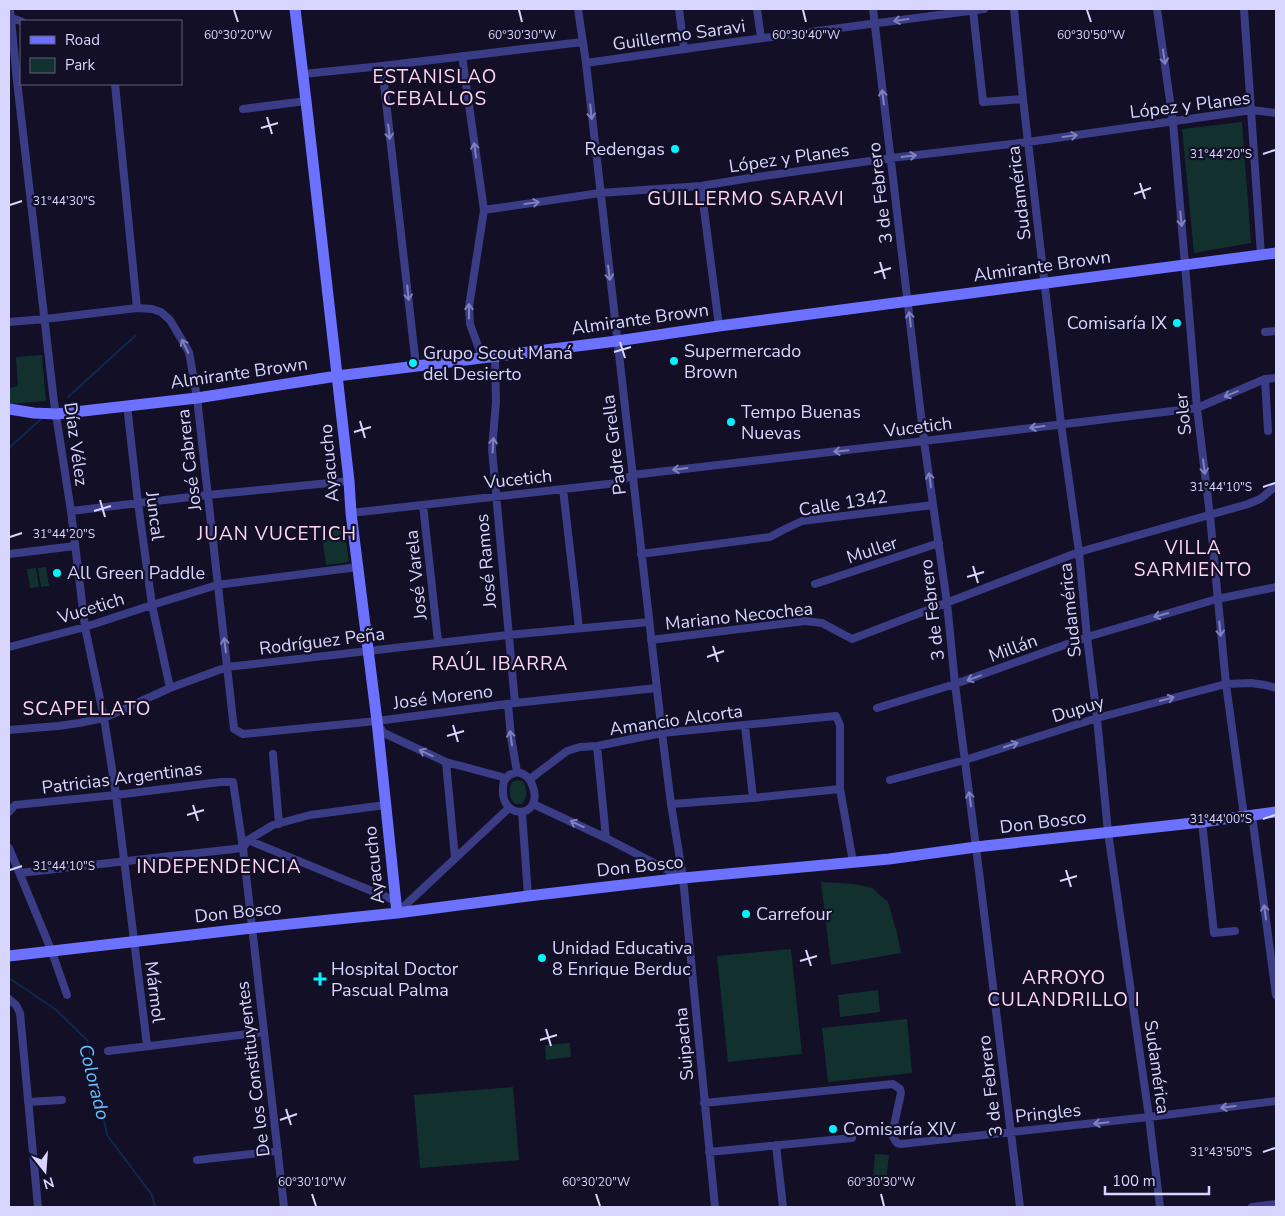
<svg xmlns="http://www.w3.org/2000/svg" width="1285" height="1216" font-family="'Nunito Sans',sans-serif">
<rect width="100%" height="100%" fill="#120f27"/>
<path fill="#12312e" d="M 1242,122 L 1251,243 L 1194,253 L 1182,129 Z
M 42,355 L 46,401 L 10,404 L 9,388 L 18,386 L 16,357 Z
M 344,526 L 349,562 L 326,565 L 321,529 Z
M 46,567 L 49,586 L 41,587 L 38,568 Z
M 36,568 L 39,587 L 30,588 L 27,569 Z
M 517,780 L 523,781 C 527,791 528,795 522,804 L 515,804 C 509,798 508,790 512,782 Z
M 821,882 L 855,884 L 872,888 L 888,902 L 897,933 L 901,953 L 831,965 Z
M 791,949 L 802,1054 L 728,1062 L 717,956 Z
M 878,990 L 880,1012 L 840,1017 L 838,995 Z
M 907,1019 L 912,1073 L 828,1082 L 822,1028 Z
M 570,1043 L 571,1057 L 546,1060 L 545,1045 Z
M 513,1087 L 519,1160 L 420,1168 L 414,1095 Z
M 875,1154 L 889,1155 L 886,1182 L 873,1180 Z"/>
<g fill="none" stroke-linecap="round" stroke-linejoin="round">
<path stroke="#0e294c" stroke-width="2" d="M 68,397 L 135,336
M 9,448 L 41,419
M 9,978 L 55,1009 L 87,1040 L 107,1135 L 152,1195 L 155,1207"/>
<path stroke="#3a3c86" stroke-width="8" d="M 10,9 L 17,81 L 54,402 L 71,511 L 85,627 L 104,718 L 116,795 L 147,1045
M 578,9 L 586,63 L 662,733 L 671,804 L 683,878 L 715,1207
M 679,9 L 684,49
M 757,9 L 761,38
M 873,9 L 924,441 L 947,603 L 955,684 L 976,847 L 1020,1207
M 1014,9 L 1023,99 L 1061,424 L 1079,552 L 1087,637 L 1097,718 L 1108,832 L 1149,1117 L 1160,1207
M 1157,9 L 1173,122 L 1197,408 L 1210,516 L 1226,684 L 1244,816
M 1244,9 L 1261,255
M 973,10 L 983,102 L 1023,99
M 11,18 L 21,21
M 462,56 L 484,210 L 469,307 L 470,324 L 482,357
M 586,63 L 741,41 L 984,9
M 382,66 L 416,366
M 303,74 L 382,66 L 582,42
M 115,84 L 137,308
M 243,109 L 306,101
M 701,186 L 719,326
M 484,210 L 600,193 L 701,186 L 750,178 L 891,158 L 1028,142 L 1252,110 L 1276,113
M 9,322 L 45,319 L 137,308 L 152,309 L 161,312 L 170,320 L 189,352 L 197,398 L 234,729 L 243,734 L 377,721 L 515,703 L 657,688
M 1265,332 L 1276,331
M 495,356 L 496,402 L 492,449 L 515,703
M 1265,379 L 1268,431
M 127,405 L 138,503 L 152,605 L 170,688
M 563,489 L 579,628
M 423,505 L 438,642
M 71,511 L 208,495 L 349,481
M 351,513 L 617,483 L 632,475 L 924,441 L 1197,408 L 1265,379 L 1276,378
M 9,554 L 75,546
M 641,554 L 770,537 L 783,530 L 802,521 L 933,505
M 815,584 L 939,543
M 651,640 L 805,621 L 822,623 L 852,639 L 1079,552 L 1248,504 L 1260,499 L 1276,486
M 9,647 L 85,627 L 152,605 L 217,585 L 358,567
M 508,704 L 511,737 L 517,772
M 877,708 L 955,684 L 1087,637 L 1217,599 L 1276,587
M 379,725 L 383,732 L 388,735 L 446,762 L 506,778
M 745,726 L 753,798
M 9,730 L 58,726 L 79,723 L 104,718 L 170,688 L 227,667 L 508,635 L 649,622
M 597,746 L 606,838
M 273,754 L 279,824
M 446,762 L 455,858
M 517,772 C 526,774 530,778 533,787 C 544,820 495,822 504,781 L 509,775 Z
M 530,779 L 567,751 L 580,747 L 597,746 L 662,733 L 836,716 L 840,725 L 840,789 L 853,862
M 890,780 L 965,760 L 1097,718 L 1226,684 L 1251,683 L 1265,685 L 1276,688
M 533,804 L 606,838 L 681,877
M 671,804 L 753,798 L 840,789
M 9,812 L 15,805 L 116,795 L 220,782 L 233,782 L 243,848 L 284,1207
M 522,812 L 528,896
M 1252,815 L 1276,995
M 1202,822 L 1214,933 L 1235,931
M 248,840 L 396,901
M 9,848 L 52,952 L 67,995
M 20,873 L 243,848 L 248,840 L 273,825 L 310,815 L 385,805
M 398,912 L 509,808
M 9,999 L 16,1005 L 20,1013 L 38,1207
M 108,1051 L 264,1032
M 28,1102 L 62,1100
M 704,1103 L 893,1084 L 900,1089 L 901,1093 L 893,1130 L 893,1137 L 897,1143 L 901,1144 L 1149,1117 L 1276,1101
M 776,1145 L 783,1207
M 709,1152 L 852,1138
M 197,1160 L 278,1151
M 1252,1207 L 1276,1204"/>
<path stroke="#6c71ff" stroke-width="11" d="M 295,9 L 306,101 L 349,481 L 351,513 L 377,721 L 397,913
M 9,409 L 34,413 L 57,414 L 197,398 L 337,376 L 617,341 L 719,326 L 1276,253
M 9,956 L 252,928 L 397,913 L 528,896 L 683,878 L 889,859 L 976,847 L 1202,822 L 1276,812"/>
</g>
<defs><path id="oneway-shaft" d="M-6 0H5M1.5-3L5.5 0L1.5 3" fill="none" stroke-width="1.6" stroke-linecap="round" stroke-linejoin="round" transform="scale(1.25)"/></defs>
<g stroke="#8181bc">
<use href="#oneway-shaft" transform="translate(901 20) rotate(172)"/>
<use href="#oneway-shaft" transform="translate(1164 57) rotate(82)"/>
<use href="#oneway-shaft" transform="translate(883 97) rotate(-97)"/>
<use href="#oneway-shaft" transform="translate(591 112) rotate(84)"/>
<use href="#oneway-shaft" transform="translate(389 132) rotate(84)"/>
<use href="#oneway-shaft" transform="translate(1070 136) rotate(-8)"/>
<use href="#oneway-shaft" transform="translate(475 150) rotate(-98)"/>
<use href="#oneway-shaft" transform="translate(909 156) rotate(-7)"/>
<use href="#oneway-shaft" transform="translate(532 203) rotate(-8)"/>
<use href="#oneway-shaft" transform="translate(1181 219) rotate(85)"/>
<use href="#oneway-shaft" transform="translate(609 273) rotate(83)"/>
<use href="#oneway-shaft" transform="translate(408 293) rotate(84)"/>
<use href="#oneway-shaft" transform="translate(469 311) rotate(-90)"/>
<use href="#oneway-shaft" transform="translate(910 319) rotate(-97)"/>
<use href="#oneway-shaft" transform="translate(185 346) rotate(-116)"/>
<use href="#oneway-shaft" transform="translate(1231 394) rotate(157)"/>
<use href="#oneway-shaft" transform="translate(1037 427) rotate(173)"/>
<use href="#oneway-shaft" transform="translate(493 445) rotate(-87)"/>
<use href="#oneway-shaft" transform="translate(841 451) rotate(174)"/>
<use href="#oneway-shaft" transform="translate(1204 467) rotate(83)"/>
<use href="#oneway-shaft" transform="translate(680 469) rotate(173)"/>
<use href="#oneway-shaft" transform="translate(930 480) rotate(-98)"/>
<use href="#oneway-shaft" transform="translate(1161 615) rotate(164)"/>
<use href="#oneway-shaft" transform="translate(1220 629) rotate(84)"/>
<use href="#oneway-shaft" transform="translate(225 645) rotate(-97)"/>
<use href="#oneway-shaft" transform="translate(974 678) rotate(160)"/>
<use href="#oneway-shaft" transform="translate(1167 699) rotate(-15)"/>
<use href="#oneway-shaft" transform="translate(511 738) rotate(-98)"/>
<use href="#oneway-shaft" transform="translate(1011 745) rotate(-18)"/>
<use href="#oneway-shaft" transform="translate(426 753) rotate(-155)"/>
<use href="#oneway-shaft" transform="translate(970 799) rotate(-98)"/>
<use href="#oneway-shaft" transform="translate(577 824) rotate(-155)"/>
<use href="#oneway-shaft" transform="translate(1265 912) rotate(-98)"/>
<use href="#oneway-shaft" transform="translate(1228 1107) rotate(173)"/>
<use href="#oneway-shaft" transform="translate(1101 1123) rotate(174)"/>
</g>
<path fill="none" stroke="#d8d5ff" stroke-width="2" d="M 234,10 L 238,22M 519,10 L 522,22M 803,10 L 806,22M 1087,10 L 1091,22M 267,117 L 272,134M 261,128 L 278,123M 1263,154 L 1275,150M 1140,183 L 1145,199M 1134,194 L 1151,188M 10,205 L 22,201M 880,262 L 885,279M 874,273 L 891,268M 620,342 L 625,358M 614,352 L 631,347M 360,421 L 365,438M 354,432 L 371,427M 1263,487 L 1275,483M 100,500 L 105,517M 94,511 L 111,506M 10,537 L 22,533M 973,566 L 978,583M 967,577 L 984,572M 713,646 L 718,662M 707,657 L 724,651M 453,725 L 458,742M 447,736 L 464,731M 193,805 L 198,821M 187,815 L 204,810M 1263,819 L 1275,815M 10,870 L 22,866M 1066,870 L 1071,887M 1060,881 L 1077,876M 806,950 L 811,966M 800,961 L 817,956M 546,1029 L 551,1046M 540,1040 L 557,1035M 286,1109 L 291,1125M 280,1120 L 297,1114M 1263,1152 L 1275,1148M 312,1194 L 316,1206M 596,1194 L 600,1206M 881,1194 L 884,1206"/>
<g fill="#02f4ff" stroke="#120f27" stroke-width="2">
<circle cx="675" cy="149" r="5"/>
<circle cx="1177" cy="323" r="5"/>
<circle cx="674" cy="361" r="5"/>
<circle cx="413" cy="363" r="5"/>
<circle cx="731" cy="422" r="5"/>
<circle cx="57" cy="573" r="5"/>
<circle cx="746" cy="914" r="5"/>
<circle cx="542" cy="958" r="5"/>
<path d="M317.5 971.5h5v5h5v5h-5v5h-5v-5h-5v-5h5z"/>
<circle cx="833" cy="1129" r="5"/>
</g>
<g text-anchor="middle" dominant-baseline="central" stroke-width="4.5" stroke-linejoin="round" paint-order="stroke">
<g font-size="18" fill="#d8d5ff" stroke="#120f27">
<text transform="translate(679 35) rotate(-8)">Guillermo Saravi</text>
<text transform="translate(1190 105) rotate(-7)">López y Planes</text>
<text transform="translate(789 158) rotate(-8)">López y Planes</text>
<text transform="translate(880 193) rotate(-97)">3 de Febrero</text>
<text transform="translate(1019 193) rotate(-97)">Sudamérica</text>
<text transform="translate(1042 266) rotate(-8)">Almirante Brown</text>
<text transform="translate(640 319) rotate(-8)">Almirante Brown</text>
<text transform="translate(239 373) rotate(-8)">Almirante Brown</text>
<text transform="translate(1183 414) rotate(-96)">Soler</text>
<text transform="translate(918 427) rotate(-7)">Vucetich</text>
<text transform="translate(76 444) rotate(82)">Díaz Vélez</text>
<text transform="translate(614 445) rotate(-97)">Padre Grella</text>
<text transform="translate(189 460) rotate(-97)">José Cabrera</text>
<text transform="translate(329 463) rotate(-95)">Ayacucho</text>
<text transform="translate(518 479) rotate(-6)">Vucetich</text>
<text transform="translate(843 503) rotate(-9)">Calle 1342</text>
<text transform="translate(155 516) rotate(83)">Juncal</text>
<text transform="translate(872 550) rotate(-18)">Muller</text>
<text transform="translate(486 561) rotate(-95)">José Ramos</text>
<text transform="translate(416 575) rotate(-96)">José Varela</text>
<text transform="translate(91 608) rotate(-17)">Vucetich</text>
<text transform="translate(932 610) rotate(-97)">3 de Febrero</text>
<text transform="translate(1070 610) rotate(-96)">Sudamérica</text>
<text transform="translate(739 616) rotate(-6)">Mariano Necochea</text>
<text transform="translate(322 641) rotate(-7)">Rodríguez Peña</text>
<text transform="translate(1013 648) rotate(-20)">Millán</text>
<text transform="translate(443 697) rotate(-7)">José Moreno</text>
<text transform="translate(1078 709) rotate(-17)">Dupuy</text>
<text transform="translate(676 720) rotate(-8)">Amancio Alcorta</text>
<text transform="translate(122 778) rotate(-7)">Patricias Argentinas</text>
<text transform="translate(1043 822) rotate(-7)">Don Bosco</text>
<text transform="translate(374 865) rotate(-96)">Ayacucho</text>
<text transform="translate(640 866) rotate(-6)">Don Bosco</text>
<text transform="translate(238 912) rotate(-6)">Don Bosco</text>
<text transform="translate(155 992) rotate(83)">Mármol</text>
<text transform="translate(684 1044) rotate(-95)">Suipacha</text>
<text transform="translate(1157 1067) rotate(82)">Sudamérica</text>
<text transform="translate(253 1069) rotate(-97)">De los Constituyentes</text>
<text transform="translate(990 1086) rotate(-97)">3 de Febrero</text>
<text transform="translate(1048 1113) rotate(-6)">Pringles</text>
</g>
<g font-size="18" fill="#d8d5ff" stroke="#120f27" text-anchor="start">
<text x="665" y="149" text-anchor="end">Redengas</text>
<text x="1167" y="323" text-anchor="end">Comisaría IX</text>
<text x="684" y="351">Supermercado<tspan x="684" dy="21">Brown</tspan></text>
<text x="423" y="353">Grupo Scout Maná<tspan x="423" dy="21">del Desierto</tspan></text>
<text x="741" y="412">Tempo Buenas<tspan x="741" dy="21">Nuevas</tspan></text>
<text x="67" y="573">All Green Paddle</text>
<text x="756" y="914">Carrefour</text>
<text x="552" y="948">Unidad Educativa<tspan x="552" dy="21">8 Enrique Berduc</tspan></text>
<text x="331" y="969">Hospital Doctor<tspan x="331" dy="21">Pascual Palma</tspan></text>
<text x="843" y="1129">Comisaría XIV</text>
</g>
<g font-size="19" letter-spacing="1" fill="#ffd7f3" stroke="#120f27">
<text x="435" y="77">ESTANISLAO<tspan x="435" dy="22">CEBALLOS</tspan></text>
<text x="746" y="199">GUILLERMO SARAVI</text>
<text x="277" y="534">JUAN VUCETICH</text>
<text x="1193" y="548">VILLA<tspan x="1193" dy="22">SARMIENTO</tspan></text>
<text x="500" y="664">RAÚL IBARRA</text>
<text x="87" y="709">SCAPELLATO</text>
<text x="219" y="867">INDEPENDENCIA</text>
<text x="1064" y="978">ARROYO<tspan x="1064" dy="22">CULANDRILLO I</tspan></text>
</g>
<g font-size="19" font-style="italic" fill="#63c0ff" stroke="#120f27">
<text transform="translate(94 1082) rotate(76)">Colorado</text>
</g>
</g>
<g font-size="12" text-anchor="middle" fill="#d8d5ff" stroke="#120f27" stroke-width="4.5" stroke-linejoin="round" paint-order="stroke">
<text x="238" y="39">60°30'20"W</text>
<text x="522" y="39">60°30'30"W</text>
<text x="806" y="39">60°30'40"W</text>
<text x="1091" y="39">60°30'50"W</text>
<text x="1221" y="158">31°44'20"S</text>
<text x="64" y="205">31°44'30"S</text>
<text x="1221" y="491">31°44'10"S</text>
<text x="64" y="538">31°44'20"S</text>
<text x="1221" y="823">31°44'00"S</text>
<text x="64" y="870">31°44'10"S</text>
<text x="1221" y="1156">31°43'50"S</text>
<text x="312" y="1186">60°30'10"W</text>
<text x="596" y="1186">60°30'20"W</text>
<text x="881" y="1186">60°30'30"W</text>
</g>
<rect width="1285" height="1216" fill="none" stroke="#d8d5ff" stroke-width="20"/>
<rect x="20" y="20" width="162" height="65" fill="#120f27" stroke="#615e7d"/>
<rect x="30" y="36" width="25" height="8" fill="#6c71ff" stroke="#615e7d"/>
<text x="65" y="45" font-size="15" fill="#d8d5ff">Road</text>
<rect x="30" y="58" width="25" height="15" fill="#12312e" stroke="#615e7d"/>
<text x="65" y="70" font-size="15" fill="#d8d5ff">Park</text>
<g transform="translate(45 1171) rotate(163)" stroke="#120f27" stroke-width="4" paint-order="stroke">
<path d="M0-4L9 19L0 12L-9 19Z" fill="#d8d5ff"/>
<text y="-8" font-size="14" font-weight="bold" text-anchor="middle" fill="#d8d5ff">N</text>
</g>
<path d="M1105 1186v8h104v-8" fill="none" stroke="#d8d5ff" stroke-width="2.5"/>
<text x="1112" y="1186" font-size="15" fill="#d8d5ff" stroke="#120f27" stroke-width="4" paint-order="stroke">100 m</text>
</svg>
